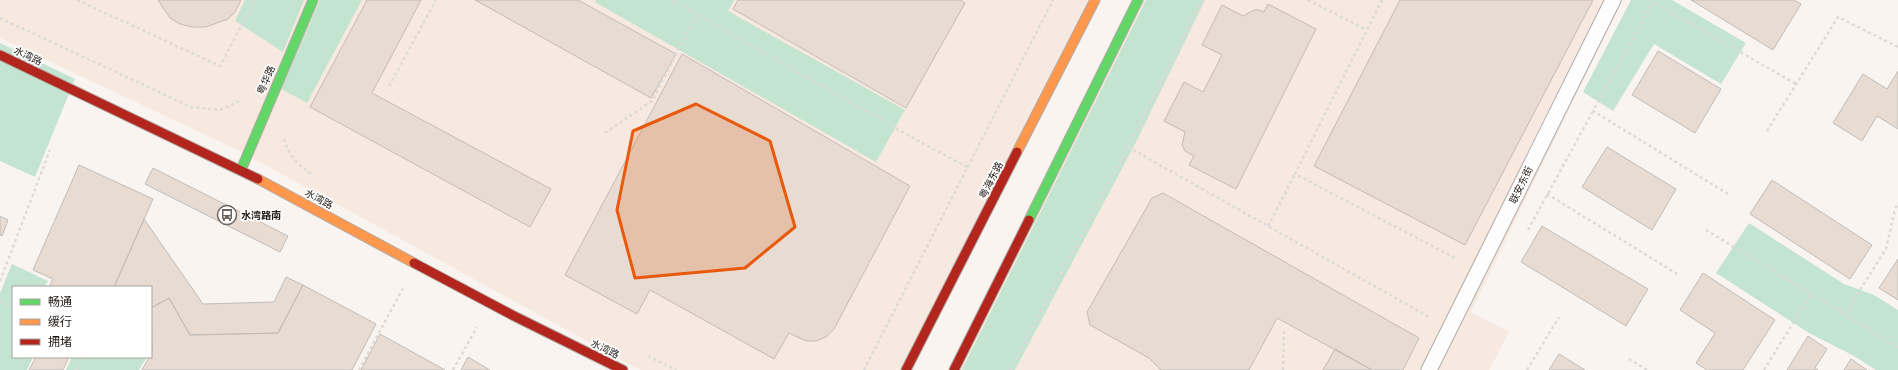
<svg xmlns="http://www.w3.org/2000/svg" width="1898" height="370" font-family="Figtree,'Noto Sans SC',sans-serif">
<rect width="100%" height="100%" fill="#faf4f0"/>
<path fill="#f7e9df" d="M 0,0 L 312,0 L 246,154 L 0,38 Z
M 313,0 L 1094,0 L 904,370 L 640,370 L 247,155 Z
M 1138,0 L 1622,0 L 1471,312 L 1366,257 L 1509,332 L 1489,370 L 954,370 Z"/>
<path fill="#c3e4d0" d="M 245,0 L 304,0 L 283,52 L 235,21 Z
M 320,0 L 362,0 L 307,103 L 281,89 Z
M 596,0 L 734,0 L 728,11 L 905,110 L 876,162 L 595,2 Z
M 1146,0 L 1205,0 L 1135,144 L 1015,370 L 962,370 Z
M 1631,0 L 1672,0 L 1746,43 L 1721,84 L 1654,44 L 1613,111 L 1583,92 Z
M 0,43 L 75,79 L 35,177 L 0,161 Z
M 1749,223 L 1844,284 L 1874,295 L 1898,310 L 1898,370 L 1876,370 L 1854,356 L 1809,333 L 1716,273 Z
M 12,264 L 48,281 L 45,287 L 13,287 L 13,357 L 33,357 L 27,370 L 0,370 L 0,293 Z
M 72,357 L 147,357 L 139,370 L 66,370 Z"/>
<path fill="#e7dbd2" stroke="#c2bcb8" d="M 158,0 L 241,0 L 235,12 L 228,19 L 206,27 L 192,27 L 180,24 L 170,18 Z
M 367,0 L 421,0 L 372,93 L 551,189 L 530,227 L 310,107 Z
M 475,0 L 578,0 L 676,54 L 651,98 Z
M 738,0 L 961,0 L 965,3 L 906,108 L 733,9 Z
M 1400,0 L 1593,0 L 1465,245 L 1314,166 Z
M 1691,0 L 1794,0 L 1801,4 L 1773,50 Z
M 1268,4 L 1316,29 L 1236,189 L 1189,165 L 1194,156 L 1185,151 L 1182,145 L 1185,132 L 1164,121 L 1184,82 L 1203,92 L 1222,55 L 1202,45 L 1222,5 L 1243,16 L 1254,10 L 1259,10 L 1264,12 Z
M 1658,51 L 1721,89 L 1695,133 L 1632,95 Z
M 682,54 L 910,186 L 834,329 L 826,337 L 816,341 L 806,341 L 789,333 L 774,359 L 650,290 L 637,314 L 565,275 Z
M 1898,71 L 1898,129 L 1877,116 L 1862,141 L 1833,123 L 1863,74 L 1887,89 Z
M 1607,147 L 1676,189 L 1652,230 L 1582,187 Z
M 79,165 L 153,199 L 114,287 L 49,287 L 53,279 L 33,270 Z
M 153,168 L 288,236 L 280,252 L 145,184 Z
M 1772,180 L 1872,245 L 1850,279 L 1750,214 Z
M 1163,193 L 1419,338 L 1403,370 L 1372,370 L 1277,318 L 1249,370 L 1161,370 L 1149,358 L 1090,325 L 1087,312 L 1152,198 Z
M 0,216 L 8,220 L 2,236 L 0,235 Z
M 144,219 L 203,304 L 274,302 L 286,277 L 303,285 L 278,333 L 190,335 L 169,298 L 151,308 L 151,287 L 114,287 Z
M 1542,226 L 1648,289 L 1626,326 L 1521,262 Z
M 1898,259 L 1898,300 L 1879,288 Z
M 1703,273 L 1775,320 L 1743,370 L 1707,370 L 1696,363 L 1715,333 L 1680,310 Z
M 303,285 L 376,324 L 352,370 L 142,370 L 149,357 L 151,357 L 152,351 L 151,308 L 169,298 L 190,335 L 278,333 Z
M 380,334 L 445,370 L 361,370 Z
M 1808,336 L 1827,349 L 1815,368 L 1818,370 L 1787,370 Z
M 1335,349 L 1372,370 L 1323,370 Z
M 1559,354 L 1585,370 L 1549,370 Z
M 36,357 L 69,357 L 63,370 L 29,370 Z
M 468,357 L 490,370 L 461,370 Z
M 1851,359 L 1867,370 L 1844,370 Z"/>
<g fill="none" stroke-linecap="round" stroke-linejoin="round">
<defs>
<path id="lane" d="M 1429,370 L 1613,0"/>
<path id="fast" d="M 241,170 L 313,0
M 1029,220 L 1138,0"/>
<path id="slow" d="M 1017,152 L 1095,0
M 258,179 L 414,263"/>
<path id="jam" d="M 0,55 L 258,179
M 414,263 L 514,316 L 623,370
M 906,370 L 1017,152
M 954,370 L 1029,220"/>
</defs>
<use href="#lane" stroke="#b0aaa5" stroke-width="17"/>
<use href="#fast" stroke="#b0aaa5" stroke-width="11"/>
<use href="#slow" stroke="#b0aaa5" stroke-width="11"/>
<use href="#jam" stroke="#b0aaa5" stroke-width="11"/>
<path stroke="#dcdad8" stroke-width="2.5" stroke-dasharray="3 3" stroke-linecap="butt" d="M 77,0 L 220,66 L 255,0
M 672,0 L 920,142 L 967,167
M 1308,0 L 1367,30
M 1382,0 L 1295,174 L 1457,259
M 0,18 L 191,107 L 220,110 L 239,101
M 389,86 L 436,0
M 1767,131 L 1838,17 L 1898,47
M 605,133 L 652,101 L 697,14
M 284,139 C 289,156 297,163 311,174
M 1128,147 L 1429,317
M 1547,194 L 1679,275
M 1728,194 L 1593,111 L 1653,2 L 1796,84
M 1268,226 L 1295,174
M 1528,230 L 1593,111
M 1706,230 L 1898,347
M 0,281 L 50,150
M 0,301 L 13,307
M 1844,315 L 1886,249 L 1895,209 L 1898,204
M 648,356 L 676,370
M 1629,359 L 1647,370
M 76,370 L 82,357
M 359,370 L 403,288
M 453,370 L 477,327
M 864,370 L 1053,0
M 1010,370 L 1128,147 L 1202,0
M 1283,370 L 1284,329
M 1527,370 L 1559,317
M 1764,370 L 1811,294"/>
<use href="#lane" stroke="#fefdfd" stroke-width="15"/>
<use href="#fast" stroke="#63d668" stroke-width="9"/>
<use href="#slow" stroke="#ff974d" stroke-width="9"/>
<use href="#jam" stroke="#b3261e" stroke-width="9"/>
</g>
<path fill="#e8590c" fill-opacity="0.2" stroke="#e8590c" stroke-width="3" stroke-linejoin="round" d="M 696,104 L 770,141 L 795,227 L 745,268 L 635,278 L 617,210 L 633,131 Z"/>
<defs>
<symbol id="bus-ring" viewBox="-11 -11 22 22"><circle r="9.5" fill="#fff" stroke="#6c6661" stroke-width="1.5"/><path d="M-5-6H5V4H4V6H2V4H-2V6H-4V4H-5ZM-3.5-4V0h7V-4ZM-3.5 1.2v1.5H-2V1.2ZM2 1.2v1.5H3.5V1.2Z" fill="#6c6661"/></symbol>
</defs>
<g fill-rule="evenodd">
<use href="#bus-ring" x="216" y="204" width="22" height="22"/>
</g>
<g text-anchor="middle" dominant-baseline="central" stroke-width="3.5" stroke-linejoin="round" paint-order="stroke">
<g font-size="10" fill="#1f1914" stroke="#fff">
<text transform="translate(28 56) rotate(25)">水湾路</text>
<text transform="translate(266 80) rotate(-67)">粤华路</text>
<text transform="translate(991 180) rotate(-63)">粤海东路</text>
<text transform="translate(1521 185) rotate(-64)">联安东街</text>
<text transform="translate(319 199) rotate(28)">水湾路</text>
<text transform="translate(605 349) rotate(26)">水湾路</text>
</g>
<g font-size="10" font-weight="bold" fill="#1f1914" stroke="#fff" text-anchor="start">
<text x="241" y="215">水湾路南</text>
</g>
</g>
<rect x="12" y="286" width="140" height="72" fill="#ffffff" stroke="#a5a3a1"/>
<rect x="20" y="299" width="20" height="6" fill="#63d668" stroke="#a5a3a1"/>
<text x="48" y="306" font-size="12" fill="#1f1914">畅通</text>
<rect x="20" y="319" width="20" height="6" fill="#ff974d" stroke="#a5a3a1"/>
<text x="48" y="326" font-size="12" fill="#1f1914">缓行</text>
<rect x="20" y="339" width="20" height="6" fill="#b3261e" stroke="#a5a3a1"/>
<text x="48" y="346" font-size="12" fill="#1f1914">拥堵</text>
</svg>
